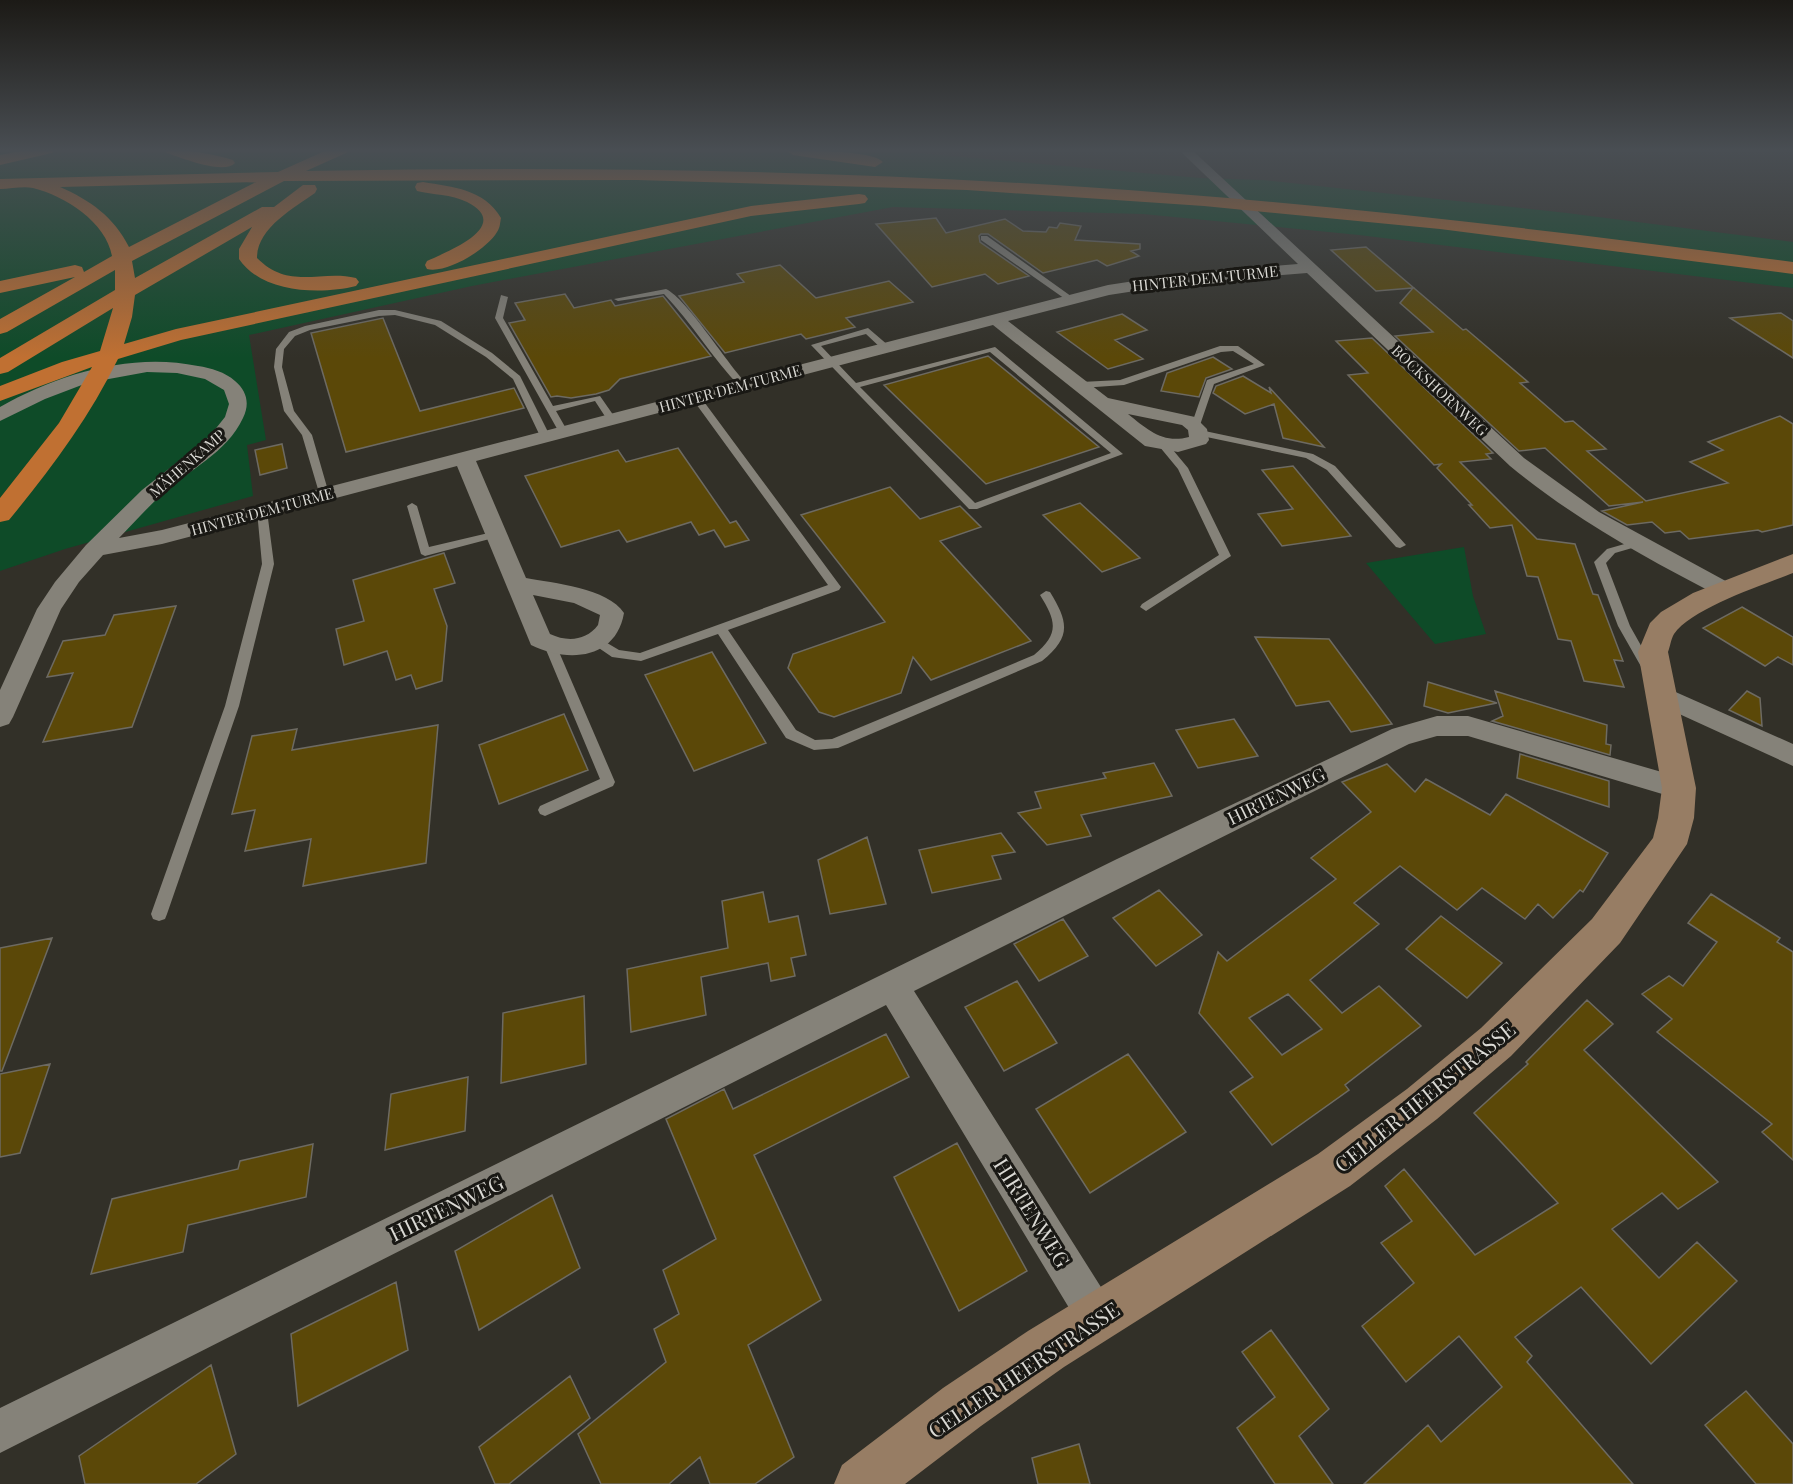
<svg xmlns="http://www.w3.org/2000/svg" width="1793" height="1484" font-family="'Playfair Display',serif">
<rect width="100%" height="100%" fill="#323028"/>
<path fill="#0e4b28" d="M 19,150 L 884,150 L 1200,178 L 1263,180 L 1567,213 L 1793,242 L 1793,288 L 1359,235 L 1143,214 L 893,207 L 472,286 L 249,335 L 266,440 L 247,445 L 253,496 L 65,549 L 0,571 L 0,152 Z
M 1464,547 L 1473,596 L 1486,634 L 1435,644 L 1366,563 Z"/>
<path fill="#5b4808" stroke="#6d6a62" stroke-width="1.5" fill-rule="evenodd" d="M 936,218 L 946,233 L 1005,219 L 1023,231 L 1046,232 L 1049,227 L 1057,228 L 1060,223 L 1081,226 L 1075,240 L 1140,244 L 1140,249 L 1131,251 L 1139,256 L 1107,266 L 1097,260 L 1043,273 L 988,234 L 981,234 L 979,236 L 980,242 L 1029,276 L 998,284 L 985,274 L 932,287 L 876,224 Z
M 1366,247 L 1463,330 L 1466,329 L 1528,382 L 1520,383 L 1565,422 L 1573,421 L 1606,449 L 1587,451 L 1646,501 L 1728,483 L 1690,462 L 1723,450 L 1708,442 L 1780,416 L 1793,424 L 1793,525 L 1762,532 L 1758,530 L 1689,539 L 1680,531 L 1665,533 L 1652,522 L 1627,525 L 1602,511 L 1643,502 L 1609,506 L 1545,448 L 1519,451 L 1395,336 L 1433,332 L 1400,303 L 1413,288 L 1376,291 L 1331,250 Z
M 780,265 L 816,298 L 889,281 L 913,302 L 846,318 L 855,327 L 806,339 L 801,334 L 725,353 L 679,296 L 744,282 L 737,274 Z
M 565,294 L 574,308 L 611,300 L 615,306 L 663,296 L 711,356 L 620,379 L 609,390 L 596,394 L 571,398 L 557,396 L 551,397 L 509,323 L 525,320 L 515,303 Z
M 1781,313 L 1793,321 L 1793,358 L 1730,318 Z
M 1122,314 L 1147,330 L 1115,340 L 1143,359 L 1108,369 L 1057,332 Z
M 383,318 L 420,411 L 514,388 L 524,408 L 346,452 L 311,333 Z
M 1372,338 L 1493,453 L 1486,454 L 1491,459 L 1460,462 L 1537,539 L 1575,544 L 1593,594 L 1598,595 L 1623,661 L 1614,660 L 1624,687 L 1584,681 L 1571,641 L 1558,639 L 1538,577 L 1527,576 L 1512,525 L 1490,528 L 1469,505 L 1472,505 L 1437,468 L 1441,464 L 1434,465 L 1348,375 L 1368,373 L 1336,341 Z
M 988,356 L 1099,447 L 986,484 L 884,385 Z
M 1213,357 L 1232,369 L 1206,378 L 1199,397 L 1161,391 L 1167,373 Z
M 1243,376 L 1271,393 L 1269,387 L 1324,447 L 1283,438 L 1274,404 L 1245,414 L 1213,393 L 1216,386 Z
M 282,444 L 287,468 L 260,475 L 255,450 Z
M 678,448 L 730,523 L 736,521 L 749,540 L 725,547 L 714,530 L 699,535 L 691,522 L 627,542 L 619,530 L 561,547 L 525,476 L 618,450 L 626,462 Z
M 1293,466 L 1351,536 L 1282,546 L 1258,514 L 1293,509 L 1262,470 Z
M 890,487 L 920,519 L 960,506 L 981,527 L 940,541 L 1031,641 L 931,680 L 913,657 L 901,693 L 834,717 L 819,712 L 788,668 L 793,654 L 885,622 L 801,515 Z
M 1080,503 L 1140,558 L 1102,572 L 1043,515 Z
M 444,553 L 455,583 L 434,589 L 447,626 L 442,681 L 416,689 L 411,675 L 396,680 L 387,651 L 344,665 L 336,629 L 364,621 L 353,580 Z
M 176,606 L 132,727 L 43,742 L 73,673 L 47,677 L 63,641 L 105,635 L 114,615 Z
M 1742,607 L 1793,637 L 1793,665 L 1778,657 L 1765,666 L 1703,628 Z
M 1255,637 L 1329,639 L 1392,724 L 1351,732 L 1329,701 L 1296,706 Z
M 712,652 L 766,743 L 694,771 L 645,675 Z
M 1428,682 L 1497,703 L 1448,713 L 1424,706 Z
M 1495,691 L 1607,725 L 1606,744 L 1611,745 L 1610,755 L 1492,721 L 1503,716 Z
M 1747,691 L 1760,698 L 1762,726 L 1729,710 Z
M 564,714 L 588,770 L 499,804 L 479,745 Z
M 1234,719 L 1258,756 L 1198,768 L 1176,730 Z
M 438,725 L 426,863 L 303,886 L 311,839 L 245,851 L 255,810 L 232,814 L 252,736 L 297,729 L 292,750 Z
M 1520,754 L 1609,781 L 1609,807 L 1517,778 Z
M 1154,763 L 1172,796 L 1081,815 L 1091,836 L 1047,845 L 1018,813 L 1041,808 L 1035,792 L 1106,778 L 1103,773 Z
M 1387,764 L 1415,792 L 1426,779 L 1490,815 L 1506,794 L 1608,853 L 1583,892 L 1580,890 L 1553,918 L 1538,904 L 1525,919 L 1482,888 L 1457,910 L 1400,866 L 1354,903 L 1379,924 L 1310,980 L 1342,1013 L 1379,986 L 1421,1026 L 1345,1085 L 1349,1090 L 1272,1145 L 1230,1092 L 1253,1077 L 1199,1013 L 1218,952 L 1227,961 L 1336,879 L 1311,858 L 1371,812 L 1342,782 ZM 1288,994 L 1322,1029 L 1282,1055 L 1249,1018 Z
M 1001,833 L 1015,852 L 992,856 L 1001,879 L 932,893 L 919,850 Z
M 867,837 L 886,904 L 830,914 L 818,860 Z
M 1159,890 L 1202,935 L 1156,966 L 1113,918 Z
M 763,892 L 769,922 L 798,916 L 806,955 L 791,958 L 795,976 L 771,981 L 768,963 L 701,977 L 706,1015 L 631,1032 L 627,969 L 728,948 L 722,901 Z
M 1711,894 L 1780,938 L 1777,942 L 1793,952 L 1793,1160 L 1762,1132 L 1772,1124 L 1657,1032 L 1672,1019 L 1642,994 L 1669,976 L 1683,986 L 1717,942 L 1688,923 Z
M 1441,916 L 1502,963 L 1467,998 L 1406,949 Z
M 1063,919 L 1088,956 L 1039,981 L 1014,944 Z
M 52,938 L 2,1071 L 0,1071 L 0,948 Z
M 1017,981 L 1057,1043 L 1004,1071 L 965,1007 Z
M 584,996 L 586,1064 L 501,1083 L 503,1013 Z
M 1587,1000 L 1613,1024 L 1584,1050 L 1718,1182 L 1678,1209 L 1662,1193 L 1612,1229 L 1659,1278 L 1697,1242 L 1737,1281 L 1651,1364 L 1581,1287 L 1515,1337 L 1532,1356 L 1527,1362 L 1633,1484 L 1364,1484 L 1428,1425 L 1441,1442 L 1502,1387 L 1459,1336 L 1406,1382 L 1362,1326 L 1414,1283 L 1381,1243 L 1412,1221 L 1385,1186 L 1404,1169 L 1475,1255 L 1558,1203 L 1474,1113 L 1528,1064 L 1526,1062 Z
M 886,1034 L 909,1077 L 754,1155 L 821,1300 L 748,1345 L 794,1457 L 755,1484 L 710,1484 L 700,1457 L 669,1484 L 601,1484 L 578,1434 L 666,1362 L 654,1329 L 679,1314 L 663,1270 L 716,1239 L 666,1119 L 724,1089 L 733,1109 Z
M 1128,1054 L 1186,1132 L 1090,1193 L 1036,1109 Z
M 50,1064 L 20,1153 L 0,1157 L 0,1074 Z
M 468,1077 L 465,1131 L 385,1150 L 391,1094 Z
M 957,1143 L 1027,1271 L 959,1311 L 894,1177 Z
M 313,1144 L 306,1197 L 188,1225 L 183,1252 L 91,1274 L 112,1199 L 238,1169 L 240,1161 Z
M 552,1195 L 580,1268 L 479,1330 L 455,1251 Z
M 396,1282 L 408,1350 L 298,1406 L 291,1334 Z
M 1271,1330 L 1329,1409 L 1299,1436 L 1333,1484 L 1275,1484 L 1237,1428 L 1275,1397 L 1242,1352 Z
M 211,1365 L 236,1454 L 196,1484 L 85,1484 L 79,1456 Z
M 570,1376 L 590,1418 L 509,1484 L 495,1484 L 479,1447 Z
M 1746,1391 L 1793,1444 L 1793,1484 L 1756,1484 L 1705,1425 Z
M 1079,1444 L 1090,1484 L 1038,1484 L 1032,1458 Z"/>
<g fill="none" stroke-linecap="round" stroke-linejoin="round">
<path fill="#858279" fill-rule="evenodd" d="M 981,236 L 987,236 L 1075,299 L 1068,301 L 981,240 Z
M 666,289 C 687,299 726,362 746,383 L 746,387 L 740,387 C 712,358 692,323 664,294 L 618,301 L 614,299 Z
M 501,295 L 508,297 L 503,318 L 553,406 L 600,396 L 616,419 L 614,421 L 608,421 L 595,401 L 556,411 L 568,432 L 560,434 L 495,318 Z
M 379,310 L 395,310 L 441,321 L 492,353 L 520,376 L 550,436 L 548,438 L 540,436 L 513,379 L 486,357 L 435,325 L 395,315 L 379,316 L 310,330 L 295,336 L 284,349 L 282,367 L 294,411 L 312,435 L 329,494 L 324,497 L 320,496 L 302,435 L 284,411 L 274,367 L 276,349 L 289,332 L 305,326 Z
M 868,328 L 889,346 L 889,350 L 883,350 L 866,334 L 821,346 L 856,383 L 995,347 L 1123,454 L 977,509 L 969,509 L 811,345 ZM 990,352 L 1111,453 L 975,503 L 860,387 Z
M 1220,346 L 1238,346 L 1265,365 L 1214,384 L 1199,428 L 1191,426 L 1207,380 L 1254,364 L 1233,351 L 1221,352 L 1124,385 L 1081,388 L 1076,385 L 1081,382 L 1120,380 Z
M 696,394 L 699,395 L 841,587 L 839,590 L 728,630 L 796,730 L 815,740 L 832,739 L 1034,655 C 1059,634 1057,622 1040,595 L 1046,591 L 1050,592 C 1069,623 1071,637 1042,661 L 838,748 L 814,750 L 786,738 L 718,634 L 641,661 L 612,657 L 593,644 L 591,641 L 593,638 L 597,637 L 619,650 L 640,653 L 828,585 L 691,397 Z
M 1200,430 L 1313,454 L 1335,466 L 1406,545 L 1400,548 L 1396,547 L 1327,470 L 1306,458 L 1197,435 L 1195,433 Z
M 1164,443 L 1168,444 L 1188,468 L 1231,556 L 1146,611 L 1140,607 L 1142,604 L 1219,555 L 1178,469 L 1159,446 Z
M 412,503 L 417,506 L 429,547 L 497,531 L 502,534 L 501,536 L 425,556 L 421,554 L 407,506 Z
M 262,508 L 267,511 L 274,564 L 239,706 L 167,914 L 165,919 L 159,921 L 153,919 L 151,914 L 225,706 L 262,564 L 257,511 Z
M 1635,541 L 1641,544 L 1639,546 L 1615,553 L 1606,563 L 1630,626 L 1653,667 L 1647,671 L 1643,670 L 1618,626 L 1594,562 L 1607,549 Z
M 550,641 L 556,645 L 615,782 L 613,786 L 545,816 L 540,814 L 538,810 L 540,806 L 600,779 L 544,645 Z"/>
<path fill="#858279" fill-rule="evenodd" d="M 1179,150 L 1192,150 L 1524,458 L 1599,512 L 1733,585 L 1737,590 L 1733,595 L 1725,598 L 1717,595 C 1644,557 1573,518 1510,466 L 1307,273 L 1187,283 L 1109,295 L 1008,321 L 1108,398 L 1195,417 L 1207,429 L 1209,440 L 1206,444 L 1178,452 L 1145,446 L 993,325 L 476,461 L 526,578 C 553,583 608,588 624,613 C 616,660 567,663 531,645 L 457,466 L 162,544 L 103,555 L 79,582 L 61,609 L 13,717 L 9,724 L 0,727 L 0,690 L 37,609 L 55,582 L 86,545 L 142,490 L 209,437 L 225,417 L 229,404 L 224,390 L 205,379 L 177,373 L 147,372 L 87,383 L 45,399 L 0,421 L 0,407 C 58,374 131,352 198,366 C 211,368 225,372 235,381 C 247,391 250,404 243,418 C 227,453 188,470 161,495 C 146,509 133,524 119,538 L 162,530 L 1108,285 L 1187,273 L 1298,264 ZM 1128,414 L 1182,425 L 1188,430 L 1189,437 C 1163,444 1148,430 1128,414 ZM 533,595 L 574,603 L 600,615 L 598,625 C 586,641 567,642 550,634 Z
M 1662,686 L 1793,744 L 1793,766 L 1653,702 L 1649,695 L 1653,688 Z
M 1437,716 L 1468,716 L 1679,777 L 1689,780 L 1693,788 L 1689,796 L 1679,799 L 1468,736 L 1437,736 L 1409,744 L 914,991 L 1111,1303 L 1117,1317 L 1111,1331 L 1097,1337 L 1083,1331 L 886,1005 L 0,1453 L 0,1408 L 1117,859 L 1392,729 Z"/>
<path fill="#977d64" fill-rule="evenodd" d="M 1793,554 L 1793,573 C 1763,585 1692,608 1674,634 C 1671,639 1670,647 1668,652 L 1696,788 L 1694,818 L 1687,844 L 1620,943 L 1511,1056 L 1437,1119 L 1350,1186 L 1064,1367 L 981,1426 L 905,1484 L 834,1484 L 842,1465 L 943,1388 L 1028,1331 L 1318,1154 L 1407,1089 L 1481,1028 L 1592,919 L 1653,838 L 1658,818 L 1662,788 L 1638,652 L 1650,623 L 1661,612 L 1693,593 Z"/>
<path fill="#c07032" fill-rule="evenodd" d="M 25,150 L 54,150 L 52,153 L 0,165 L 0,155 Z
M 165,150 C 187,149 211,154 233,160 L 235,163 C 224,175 182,158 167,153 Z
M 327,150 L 348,150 L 346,153 L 306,171 C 565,166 826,170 1085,187 C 1322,203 1558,231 1793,262 L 1793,274 L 1440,229 L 1204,206 L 967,190 L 637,180 L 284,181 L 132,261 L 135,278 L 262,207 L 274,207 L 303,185 L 315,185 L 317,189 L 315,193 C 294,208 257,228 257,258 C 290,291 321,269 356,278 L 359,282 L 356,286 C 320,295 262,293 239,259 L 239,249 L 252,227 L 135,295 L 132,317 L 124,344 L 176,329 L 751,206 L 859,194 L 865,195 L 868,199 L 865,203 L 859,204 L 751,216 L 181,340 L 118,359 C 89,418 51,469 9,520 L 0,522 L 0,498 L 59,423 L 92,367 L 0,401 L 0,386 L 62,362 L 100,351 L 113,308 L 8,372 L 0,374 L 0,358 L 115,290 L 115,270 L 7,332 L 0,334 L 0,319 L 75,277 L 0,293 L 0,281 L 75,265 L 82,267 L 84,272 L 112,256 C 106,222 65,196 33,188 C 23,186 10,189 0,189 L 0,179 L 278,172 ZM 256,182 L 129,247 C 114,217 90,200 60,187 Z
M 785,150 C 802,150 873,150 883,162 L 875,167 L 793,155 Z
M 423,182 C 453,187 484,189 501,218 C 500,223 500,228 497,232 C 487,249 447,274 427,269 L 425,265 L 427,261 C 447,252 514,226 467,202 C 451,194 433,195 417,191 L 415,187 L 417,183 Z"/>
</g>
<linearGradient id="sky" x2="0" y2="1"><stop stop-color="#1c1a16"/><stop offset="0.42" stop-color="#494e53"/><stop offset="1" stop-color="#494e53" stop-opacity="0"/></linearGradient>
<rect width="1793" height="358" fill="url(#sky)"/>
<g text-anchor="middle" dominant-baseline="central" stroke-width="6" stroke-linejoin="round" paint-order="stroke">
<g font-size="15" fill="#dad9d4" stroke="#191814">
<text transform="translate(1205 278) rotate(-6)">HINTER DEM TURME</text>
<text transform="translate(730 388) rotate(-15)">HINTER DEM TURME</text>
<text transform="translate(1440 390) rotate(43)">BOCKSHORNWEG</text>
<text transform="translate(187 463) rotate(-41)">MÄHENKAMP</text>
<text transform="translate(262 511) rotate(-15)">HINTER DEM TURME</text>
</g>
<g font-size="18" fill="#dad9d4" stroke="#191814">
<text transform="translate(1276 796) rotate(-26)">HIRTENWEG</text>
</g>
<g font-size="21" fill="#dad9d4" stroke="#191814">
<text transform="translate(1424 1096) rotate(-39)">CELLER HEERSTRASSE</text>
<text transform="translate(446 1207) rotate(-26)">HIRTENWEG</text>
<text transform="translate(1033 1212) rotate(58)">HIRTENWEG</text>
<text transform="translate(1023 1369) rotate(-34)">CELLER HEERSTRASSE</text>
</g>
</g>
</svg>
